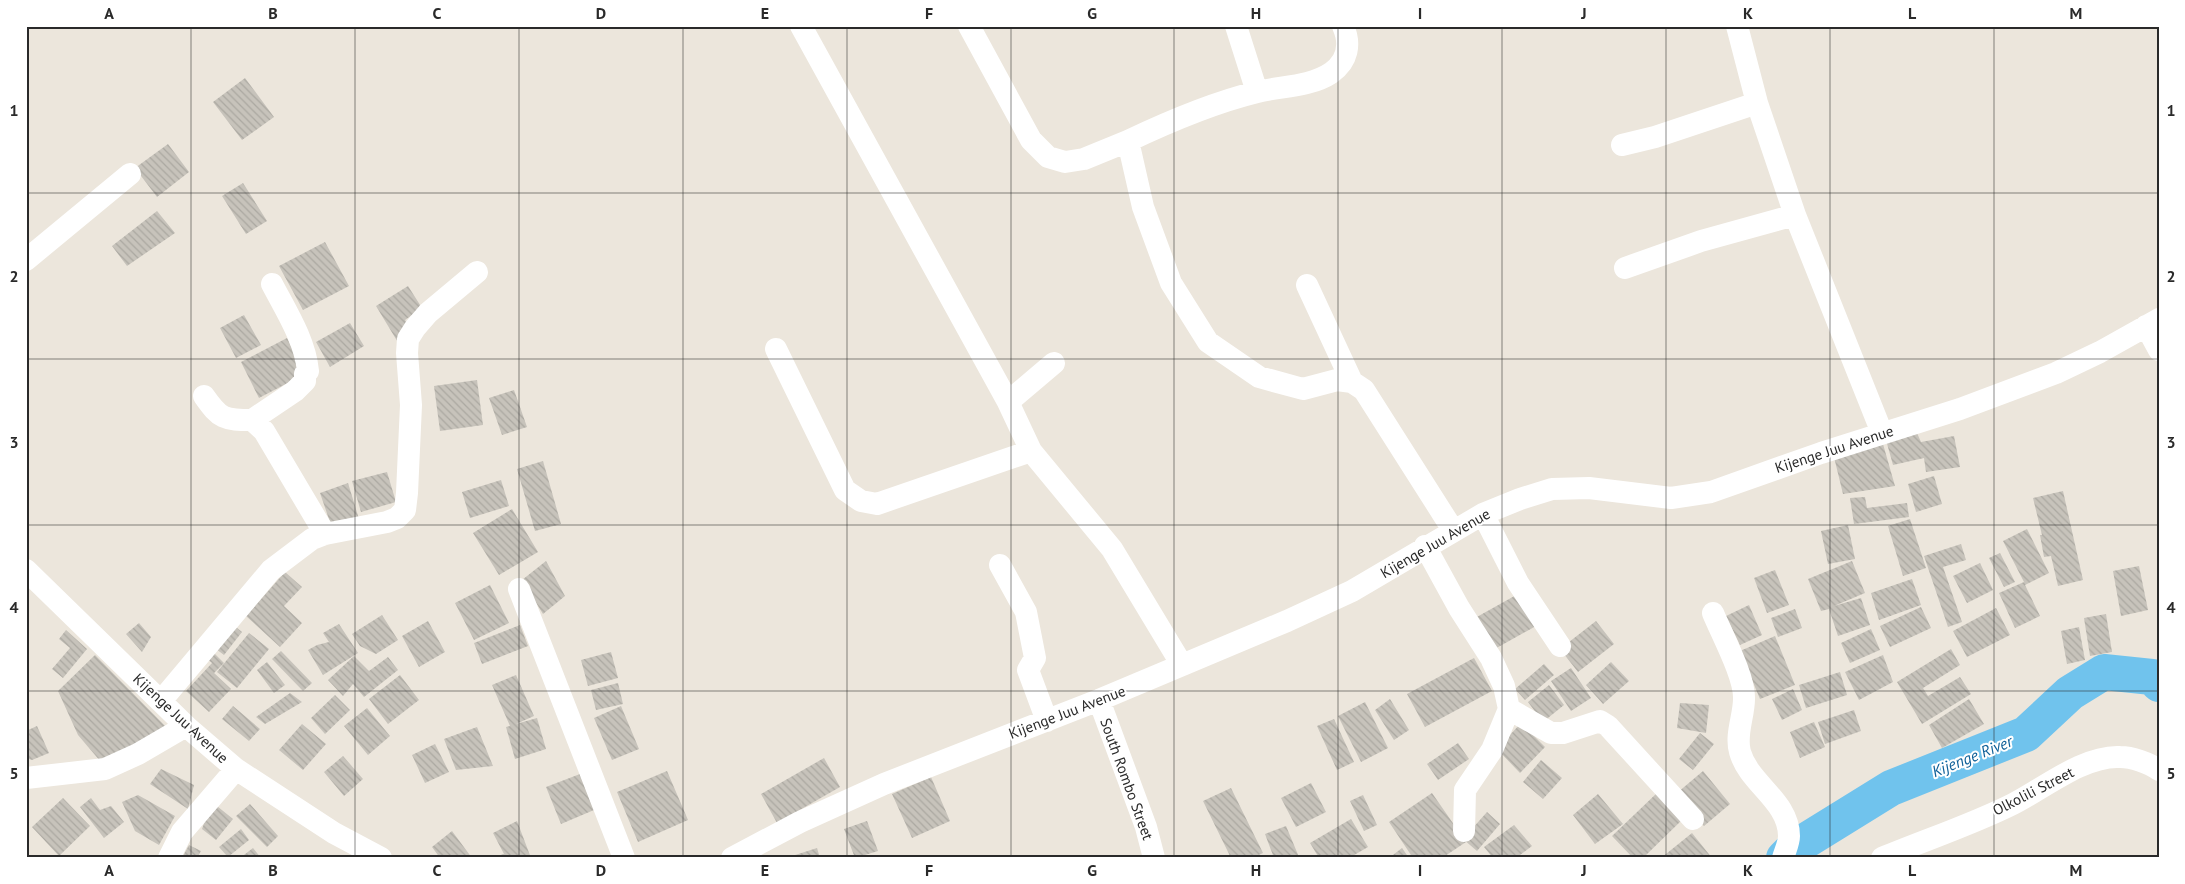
<svg xmlns="http://www.w3.org/2000/svg" width="2185" height="884" font-family="'PT Sans',sans-serif">
<defs>
<pattern id="building-back-hatch" width="6" height="6" patternUnits="userSpaceOnUse" patternTransform="scale(1.25)"><rect width="6" height="6" fill="#c7c3bb"/><path d="M-1 5l2 2M0 0l6 6M5-1l2 2" fill="none" stroke="#aba8a1"/></pattern>
</defs>
<rect width="100%" height="100%" fill="#ece6dc"/>
<g fill="none" stroke-linecap="round" stroke-linejoin="round">
<path stroke="#70c3ed" stroke-width="36" d="M 1784,858 L 1794,848 L 1891,788 L 2026,734 L 2070,693 L 2104,672 L 2152,677 L 2159,684"/>
</g>
<path fill="url(#building-back-hatch)" d="M 245,78 L 274,117 L 242,140 L 213,102 Z
M 168,144 L 189,172 L 157,197 L 135,168 Z
M 243,183 L 267,221 L 246,234 L 222,196 Z
M 157,211 L 175,233 L 127,266 L 112,246 Z
M 325,242 L 349,286 L 303,310 L 279,266 Z
M 408,286 L 422,308 L 405,320 L 417,339 L 402,349 L 376,306 Z
M 244,315 L 261,345 L 236,358 L 220,328 Z
M 350,323 L 364,346 L 330,367 L 316,342 Z
M 287,338 L 305,374 L 259,398 L 241,362 Z
M 477,380 L 483,425 L 440,431 L 434,386 Z
M 514,390 L 527,427 L 502,435 L 489,398 Z
M 1917,433 L 1921,442 L 1954,436 L 1960,467 L 1926,472 L 1924,458 L 1893,465 L 1886,440 Z
M 1883,444 L 1895,486 L 1843,494 L 1833,453 Z
M 543,461 L 561,524 L 535,531 L 517,469 Z
M 387,472 L 396,502 L 361,512 L 352,481 Z
M 1934,476 L 1942,504 L 1916,512 L 1908,484 Z
M 501,480 L 509,506 L 470,518 L 462,492 Z
M 348,483 L 359,519 L 332,528 L 320,493 Z
M 2063,491 L 2083,580 L 2058,586 L 2051,556 L 2044,557 L 2040,535 L 2042,535 L 2033,498 Z
M 1865,497 L 1867,508 L 1907,503 L 1909,517 L 1854,524 L 1850,498 Z
M 512,509 L 538,552 L 499,575 L 473,533 Z
M 1910,519 L 1926,568 L 1903,576 L 1888,526 Z
M 1848,525 L 1855,559 L 1828,564 L 1821,531 Z
M 2027,529 L 2049,573 L 2025,585 L 2040,616 L 2015,628 L 1999,593 L 2024,582 L 2003,541 Z
M 1961,544 L 1966,560 L 1943,567 L 1962,622 L 1948,627 L 1924,556 Z
M 2000,553 L 2015,582 L 2004,587 L 1989,558 Z
M 546,561 L 565,596 L 543,614 L 522,580 Z
M 1852,561 L 1865,593 L 1834,606 L 1861,598 L 1870,625 L 1838,636 L 1829,609 L 1821,611 L 1808,579 Z
M 1980,563 L 1993,590 L 1967,603 L 1953,576 Z
M 2139,566 L 2148,610 L 2121,616 L 2113,571 Z
M 1775,570 L 1789,605 L 1767,613 L 1754,578 Z
M 285,572 L 302,587 L 284,606 L 302,623 L 280,647 L 246,616 Z
M 1912,579 L 1921,605 L 1879,620 L 1871,593 Z
M 490,585 L 509,623 L 474,640 L 455,603 Z
M 1518,594 L 1536,626 L 1493,650 L 1475,618 Z
M 1749,605 L 1762,635 L 1740,645 L 1726,616 Z
M 1921,607 L 1931,628 L 1890,647 L 1880,626 Z
M 1996,608 L 2010,635 L 1967,657 L 1953,631 Z
M 1795,609 L 1802,628 L 1778,637 L 1771,618 Z
M 2106,614 L 2112,652 L 2090,656 L 2084,618 Z
M 382,615 L 398,640 L 376,654 L 360,646 L 352,634 Z
M 428,621 L 445,652 L 419,667 L 402,636 Z
M 1596,621 L 1614,644 L 1578,672 L 1560,649 Z
M 139,623 L 151,637 L 142,652 L 126,634 Z
M 231,623 L 242,632 L 224,655 L 212,646 Z
M 339,624 L 358,653 L 323,675 L 308,650 L 317,645 L 329,642 L 323,633 Z
M 520,625 L 528,646 L 482,664 L 474,643 Z
M 2079,627 L 2085,660 L 2067,664 L 2061,631 Z
M 1871,629 L 1880,650 L 1850,663 L 1841,643 Z
M 66,630 L 87,649 L 63,678 L 52,669 L 70,648 L 59,639 Z
M 249,633 L 269,649 L 237,688 L 217,672 Z
M 1775,636 L 1795,685 L 1760,699 L 1740,651 Z
M 1951,649 L 1960,665 L 1923,688 L 1928,696 L 1960,677 L 1971,694 L 1922,724 L 1897,682 Z
M 212,651 L 224,663 L 214,673 L 231,689 L 209,712 L 186,691 L 212,663 L 206,658 Z
M 281,651 L 312,683 L 303,691 L 272,659 Z
M 611,652 L 618,678 L 588,686 L 581,660 Z
M 95,655 L 168,729 L 101,762 L 78,735 L 58,691 Z
M 1883,655 L 1893,682 L 1859,700 L 1845,672 Z
M 354,656 L 369,671 L 388,657 L 398,670 L 364,697 L 353,684 L 343,696 L 328,680 Z
M 1474,658 L 1492,691 L 1425,727 L 1407,694 Z
M 267,662 L 285,685 L 274,693 L 257,670 Z
M 1611,662 L 1629,681 L 1603,704 L 1586,685 Z
M 1544,664 L 1554,675 L 1525,700 L 1515,689 Z
M 1571,668 L 1591,698 L 1571,711 L 1551,681 Z
M 1840,672 L 1847,695 L 1806,708 L 1799,685 Z
M 400,675 L 419,700 L 388,724 L 369,699 Z
M 516,675 L 534,716 L 516,724 L 537,718 L 546,749 L 515,759 L 506,727 L 510,726 L 492,685 Z
M 618,683 L 623,704 L 596,710 L 591,690 Z
M 1549,685 L 1564,705 L 1543,722 L 1528,702 Z
M 1793,689 L 1802,710 L 1782,720 L 1772,699 Z
M 290,693 L 302,702 L 265,724 L 256,717 Z
M 335,695 L 350,710 L 325,734 L 311,718 Z
M 1390,699 L 1409,730 L 1394,740 L 1375,710 Z
M 1969,699 L 1984,724 L 1942,748 L 1929,725 Z
M 1365,702 L 1388,748 L 1361,762 L 1338,716 Z
M 1680,703 L 1709,705 L 1706,733 L 1677,728 Z
M 233,706 L 260,729 L 249,741 L 222,719 Z
M 621,706 L 639,749 L 612,760 L 594,718 Z
M 367,708 L 390,736 L 368,755 L 344,726 Z
M 1854,710 L 1861,731 L 1825,744 L 1818,722 Z
M 1334,719 L 1354,762 L 1337,770 L 1317,726 Z
M 1814,722 L 1825,747 L 1800,758 L 1790,732 Z
M 1521,723 L 1545,747 L 1520,773 L 1497,749 Z
M 302,724 L 326,744 L 303,770 L 279,750 Z
M 37,726 L 49,753 L 32,760 L 26,758 L 26,731 Z
M 477,727 L 493,766 L 456,770 L 444,739 Z
M 1700,733 L 1714,744 L 1693,770 L 1679,759 Z
M 1458,743 L 1469,759 L 1438,780 L 1427,764 Z
M 435,744 L 449,772 L 425,783 L 412,755 Z
M 343,756 L 363,779 L 344,796 L 324,772 Z
M 824,758 L 840,787 L 777,823 L 761,794 Z
M 1541,760 L 1562,778 L 1543,799 L 1523,782 Z
M 161,769 L 194,785 L 188,809 L 150,784 Z
M 667,771 L 688,820 L 638,842 L 617,792 Z
M 1703,771 L 1730,804 L 1704,826 L 1677,793 Z
M 580,774 L 594,810 L 561,824 L 546,787 Z
M 931,777 L 950,821 L 912,838 L 892,794 Z
M 1311,783 L 1326,812 L 1296,827 L 1281,798 Z
M 1231,788 L 1263,853 L 1252,858 L 1231,858 L 1203,801 Z
M 1658,792 L 1683,819 L 1643,858 L 1633,858 L 1612,836 Z
M 1432,793 L 1466,842 L 1442,858 L 1413,858 L 1389,822 Z
M 1598,794 L 1623,824 L 1595,844 L 1573,815 Z
M 138,795 L 175,816 L 159,845 L 135,831 L 122,802 Z
M 1363,795 L 1377,825 L 1364,831 L 1350,801 Z
M 63,798 L 90,826 L 59,856 L 32,827 Z
M 91,798 L 100,810 L 111,806 L 124,822 L 104,838 L 80,807 Z
M 212,802 L 233,819 L 216,840 L 202,829 Z
M 250,804 L 278,836 L 267,847 L 236,816 Z
M 1487,812 L 1500,824 L 1477,851 L 1463,839 Z
M 1351,819 L 1368,847 L 1349,858 L 1319,858 L 1310,843 Z
M 517,821 L 531,858 L 491,858 L 504,854 L 493,833 Z
M 867,821 L 878,851 L 855,858 L 844,829 Z
M 1514,825 L 1532,846 L 1516,858 L 1493,858 L 1484,847 Z
M 1286,826 L 1299,857 L 1274,858 L 1265,834 Z
M 241,829 L 249,840 L 228,857 L 219,847 Z
M 452,831 L 472,858 L 440,858 L 432,847 Z
M 1692,833 L 1712,858 L 1661,858 Z
M 189,845 L 201,851 L 197,858 L 182,858 Z
M 253,848 L 261,858 L 240,858 Z
M 817,848 L 820,858 L 789,858 L 789,857 Z
M 1402,848 L 1409,858 L 1389,858 Z"/>
<g fill="none" stroke-linecap="round" stroke-linejoin="round">
<path stroke="#fff" stroke-width="22" d="M 801,26 L 1008,402 L 1031,451 L 1112,549 L 1182,665
M 969,26 L 1031,140 L 1048,157 L 1065,162 L 1084,159 L 1128,141
M 1236,26 L 1257,92
M 1343,26 C 1351,44 1348,61 1331,73 C 1310,87 1281,86 1257,92 C 1212,103 1170,121 1128,141 L 1143,207 L 1171,283 L 1208,342 L 1259,377 L 1303,389 L 1337,380 L 1352,382 L 1364,390 L 1453,530
M 1737,26 L 1757,103 L 1795,215 L 1882,433
M 1622,145 L 1655,137 L 1757,103
M 26,260 L 130,174
M 1625,268 L 1701,241 L 1795,215
M 1307,285 L 1352,382
M 2146,326 L 2159,350
M 776,349 L 845,490 L 861,501 L 877,504 L 1031,451
M 204,396 C 220,419 224,420 252,420 L 264,431 L 325,534
M 1008,402 L 1054,363
M 252,420 L 295,391 L 305,381 L 305,374 L 308,371 C 305,340 286,311 272,284
M 1483,514 L 1518,583 L 1560,646
M 1425,546 L 1459,608 L 1491,658 L 1504,686 L 1509,709 L 1492,750 L 1465,790 L 1464,831
M 1000,565 L 1026,612 L 1035,658 L 1028,670 L 1047,721
M 26,570 L 186,726 L 236,769 L 334,833 L 381,858
M 519,589 L 624,858
M 1713,613 C 1722,635 1745,677 1744,699 C 1744,716 1735,735 1740,752 C 1749,784 1789,801 1789,836 C 1789,843 1785,851 1783,858
M 1099,700 L 1146,827 L 1154,858
M 161,701 L 271,570 L 312,539 L 325,534 L 387,522 L 397,518 L 405,510 L 407,493 L 411,405 L 407,353 L 408,339 L 415,328 L 428,313 L 477,272
M 1509,709 L 1551,733 L 1563,733 L 1600,721 L 1608,726 L 1693,819
M 26,778 L 105,769 L 138,754 L 186,726
M 169,858 L 182,832 L 236,769
M 732,858 L 800,822 L 884,784 L 1099,700 L 1287,621 L 1352,591 L 1483,514 L 1520,499 L 1552,489 L 1589,488 L 1671,498 L 1711,492 L 1821,453 L 1960,409 L 2056,373 L 2100,352 L 2159,319
M 1882,858 C 1925,840 1971,825 2013,804 C 2043,789 2084,755 2120,757 C 2132,757 2149,763 2159,770"/>
</g>
<path fill="none" stroke="#2a2a2a" stroke-width="1" stroke-opacity="0.55" d="M 191,26 L 191,858M 355,26 L 355,858M 519,26 L 519,858M 683,26 L 683,858M 847,26 L 847,858M 1011,26 L 1011,858M 1174,26 L 1174,858M 1338,26 L 1338,858M 1502,26 L 1502,858M 1666,26 L 1666,858M 1830,26 L 1830,858M 1994,26 L 1994,858M 26,193 L 2159,193M 26,359 L 2159,359M 26,525 L 2159,525M 26,691 L 2159,691"/>
<g text-anchor="middle" dominant-baseline="central" stroke-width="4" stroke-linejoin="round" paint-order="stroke">
<g font-size="15" fill="#2a2a2a" stroke="#fff">
<text transform="translate(1834 449) rotate(-18)">Kijenge Juu Avenue</text>
<text transform="translate(1435 543) rotate(-30)">Kijenge Juu Avenue</text>
<text transform="translate(1067 712) rotate(-21)">Kijenge Juu Avenue</text>
<text transform="translate(181 718) rotate(43)">Kijenge Juu Avenue</text>
<text transform="translate(1127 779) rotate(70)">South Rombo Street</text>
<text transform="translate(2033 791) rotate(-27)">Olkolili Street</text>
</g>
<g font-size="16" font-style="italic" fill="#0f6098" stroke="#fff">
<text transform="translate(1972 756) rotate(-22)">Kijenge River</text>
</g>
</g>
<rect width="2185" height="884" fill="none" stroke="#ffffff" stroke-width="55"/>
<rect x="28" y="28" width="2130" height="828" fill="none" stroke="#2a2a2a" stroke-width="2"/>
<g font-size="16" text-anchor="middle" font-weight="bold" fill="#2a2a2a">
<text x="109" y="19">A</text>
<text x="273" y="19">B</text>
<text x="437" y="19">C</text>
<text x="601" y="19">D</text>
<text x="765" y="19">E</text>
<text x="929" y="19">F</text>
<text x="1092" y="19">G</text>
<text x="1256" y="19">H</text>
<text x="1420" y="19">I</text>
<text x="1584" y="19">J</text>
<text x="1748" y="19">K</text>
<text x="1912" y="19">L</text>
<text x="2076" y="19">M</text>
<text x="14" y="116">1</text>
<text x="2171" y="116">1</text>
<text x="14" y="282">2</text>
<text x="2171" y="282">2</text>
<text x="14" y="448">3</text>
<text x="2171" y="448">3</text>
<text x="14" y="613">4</text>
<text x="2171" y="613">4</text>
<text x="14" y="779">5</text>
<text x="2171" y="779">5</text>
<text x="109" y="876">A</text>
<text x="273" y="876">B</text>
<text x="437" y="876">C</text>
<text x="601" y="876">D</text>
<text x="765" y="876">E</text>
<text x="929" y="876">F</text>
<text x="1092" y="876">G</text>
<text x="1256" y="876">H</text>
<text x="1420" y="876">I</text>
<text x="1584" y="876">J</text>
<text x="1748" y="876">K</text>
<text x="1912" y="876">L</text>
<text x="2076" y="876">M</text>
</g>
</svg>
